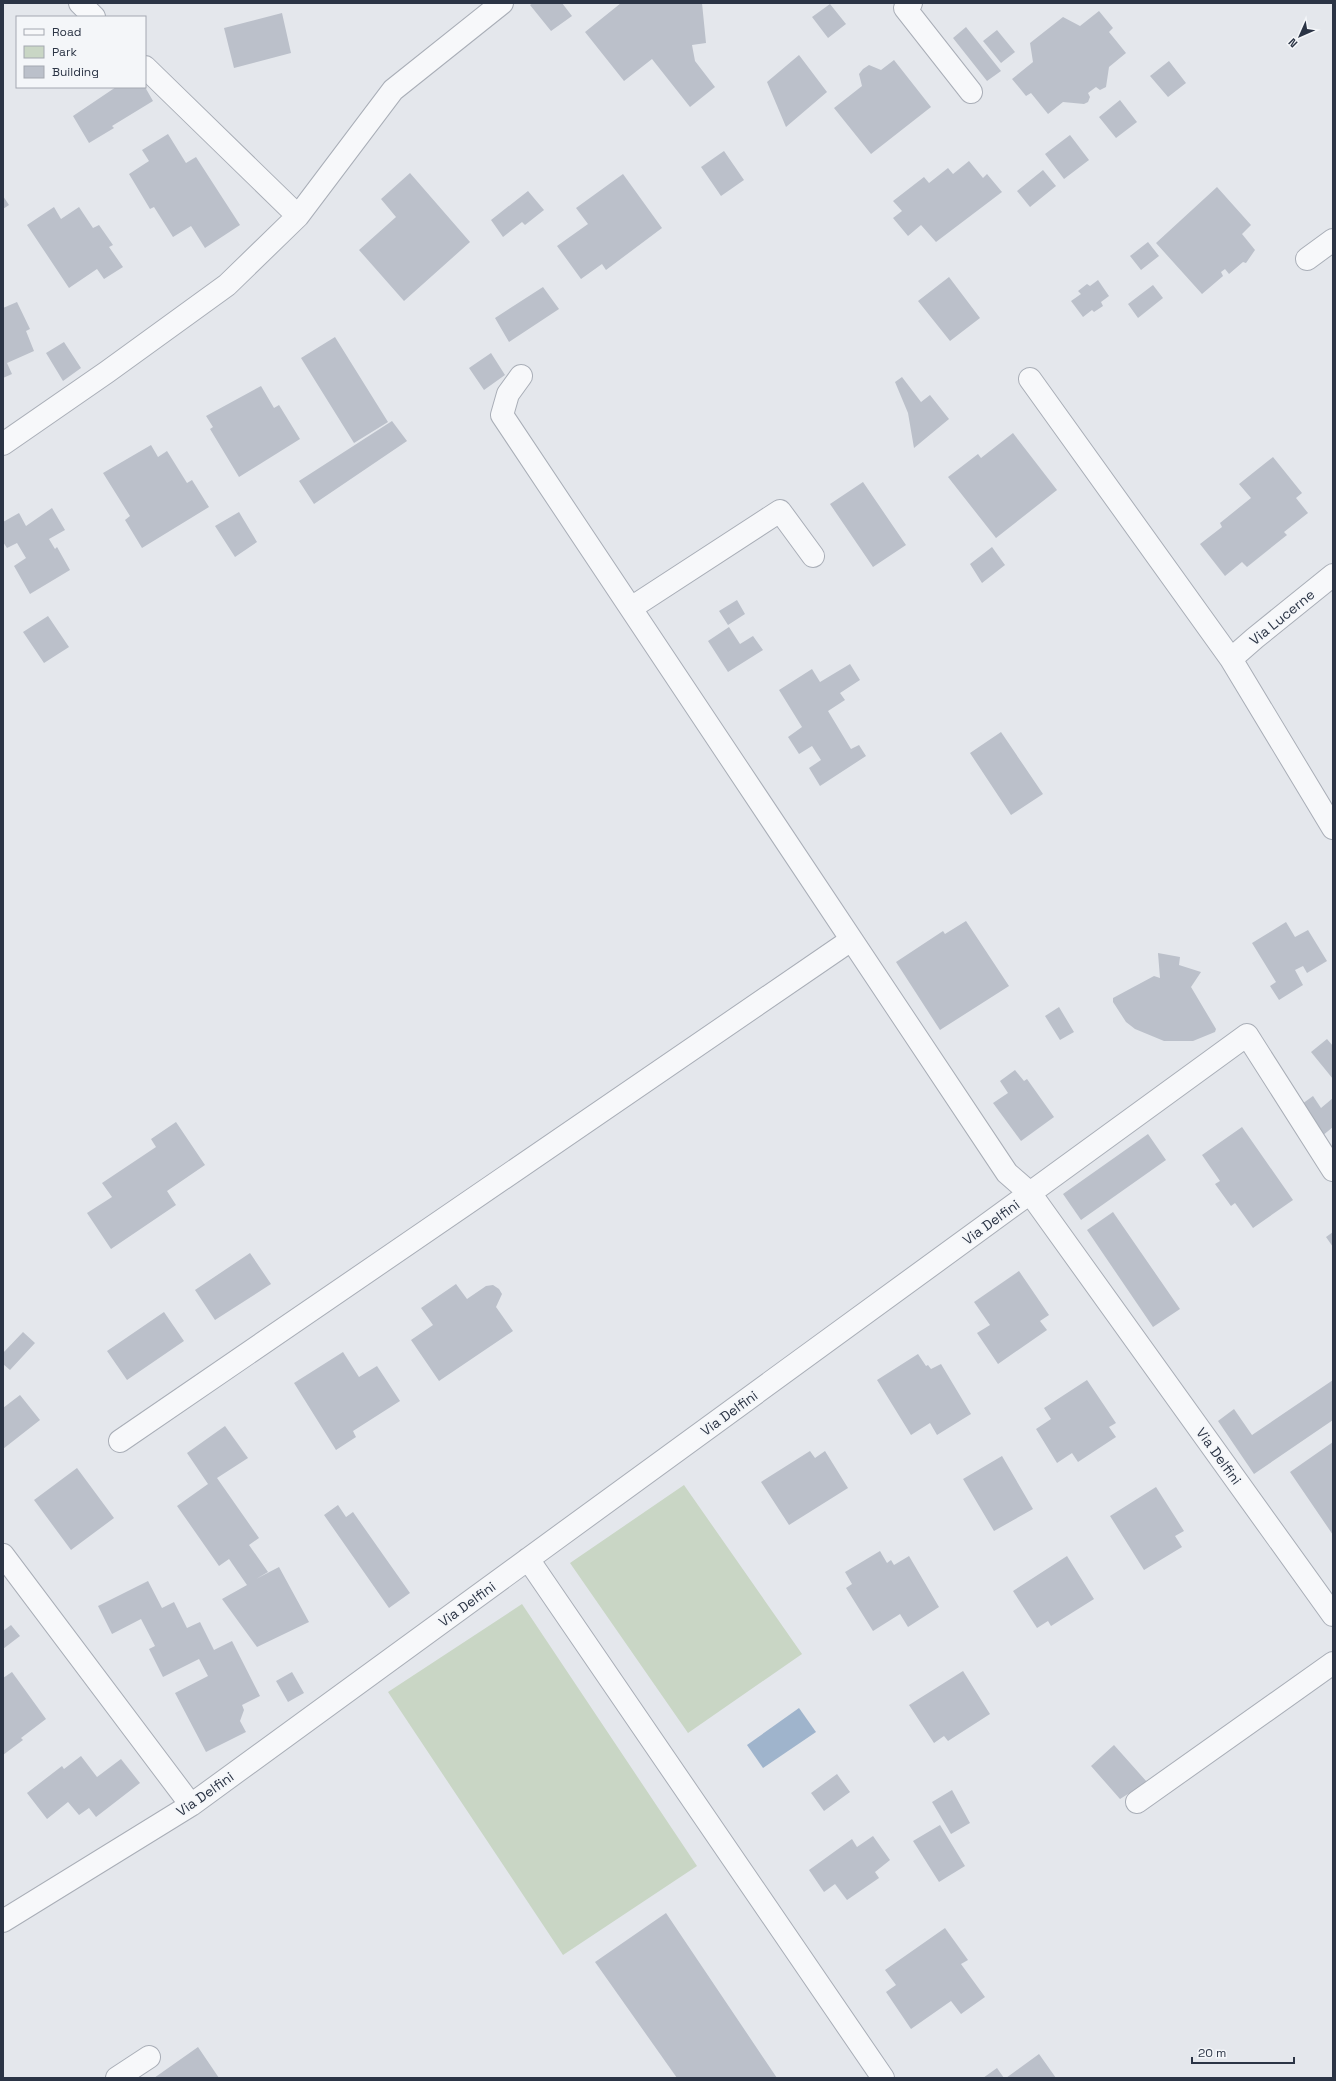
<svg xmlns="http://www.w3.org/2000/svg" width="1336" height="2081" font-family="'Space Grotesk',sans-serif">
<rect width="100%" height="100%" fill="#e4e7ec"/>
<path fill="#c9d6c5" d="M 684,1485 L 802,1654 L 688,1733 L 570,1563 Z
M 522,1604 L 697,1866 L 563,1955 L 388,1692 Z"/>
<path fill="#9fb4cc" d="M 799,1708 L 816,1732 L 763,1768 L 747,1745 Z"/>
<path fill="#bbc0ca" d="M 533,3 L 562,3 L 572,16 L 551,31 L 530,5 Z
M 621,3 L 702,3 L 706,43 L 692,45 L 695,61 L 715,87 L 690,107 L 652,59 L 624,81 L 585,32 Z
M 830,4 L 846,24 L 828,38 L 812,17 Z
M 1099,11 L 1113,28 L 1109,32 L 1126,53 L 1109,67 L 1106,87 L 1100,90 L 1096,87 L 1088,93 L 1090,97 L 1088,102 L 1084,104 L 1063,102 L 1048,114 L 1031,93 L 1026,96 L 1012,79 L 1033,62 L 1030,43 L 1063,17 L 1080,26 Z
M 282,13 L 291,53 L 234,68 L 224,28 Z
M 966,27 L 1001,71 L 987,81 L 953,38 Z
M 997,30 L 1015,52 L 1001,63 L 983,41 Z
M 799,55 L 827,92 L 786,127 L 767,82 Z
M 894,60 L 931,107 L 871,154 L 834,108 L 862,86 L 859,74 L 863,69 L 869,65 L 881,70 Z
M 1169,61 L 1186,83 L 1168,97 L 1150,76 Z
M 116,87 L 145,87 L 153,101 L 112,126 L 114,128 L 89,143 L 73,116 Z
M 1120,100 L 1137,122 L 1116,138 L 1099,117 Z
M 168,134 L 186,163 L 196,157 L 240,225 L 205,248 L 191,226 L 173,237 L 154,207 L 150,209 L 129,174 L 149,161 L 142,150 Z
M 1070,135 L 1089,160 L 1064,179 L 1045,154 Z
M 724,151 L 744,180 L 721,196 L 701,167 Z
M 969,161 L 983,178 L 987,174 L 1002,192 L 936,242 L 921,225 L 908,236 L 893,218 L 902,211 L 893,201 L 924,177 L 929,183 L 948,168 L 953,174 Z
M 1043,170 L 1056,186 L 1030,207 L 1017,191 Z
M 410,173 L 470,242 L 404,301 L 359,250 L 396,217 L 381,199 Z
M 623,174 L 662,228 L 606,270 L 602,264 L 581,279 L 557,246 L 588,224 L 576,208 Z
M 1217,187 L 1251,225 L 1242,234 L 1255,250 L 1246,263 L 1243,262 L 1229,274 L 1225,269 L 1221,272 L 1223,276 L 1202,294 L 1156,243 Z
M 528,191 L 544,210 L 525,225 L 522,222 L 503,237 L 491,220 Z
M 3,196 L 9,205 L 3,209 Z
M 54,207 L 61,219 L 79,207 L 93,228 L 99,225 L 113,245 L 109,247 L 123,267 L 104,279 L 97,269 L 69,288 L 27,225 Z
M 1148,242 L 1159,256 L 1141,270 L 1130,256 Z
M 949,277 L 980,318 L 950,341 L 918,301 Z
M 1098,280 L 1109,296 L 1101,302 L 1103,306 L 1094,312 L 1092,310 L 1083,317 L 1071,301 L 1081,294 L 1078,291 L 1087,284 L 1090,286 Z
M 1153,285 L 1163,298 L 1138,318 L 1128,304 Z
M 543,287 L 559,309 L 509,342 L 495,318 Z
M 17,302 L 30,329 L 26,331 L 34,351 L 7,363 L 12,374 L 3,378 L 3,308 Z
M 335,337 L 388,422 L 354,443 L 301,358 Z
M 64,342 L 81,368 L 63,381 L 46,353 Z
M 491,353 L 505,375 L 484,390 L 469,368 Z
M 902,377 L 921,402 L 930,395 L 949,419 L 914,448 L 908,413 L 895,382 Z
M 261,386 L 274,408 L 279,405 L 300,439 L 239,477 L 210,429 L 213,427 L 206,416 Z
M 392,421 L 407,441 L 314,504 L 299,481 Z
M 1013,433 L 1057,490 L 996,538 L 948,477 L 978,454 L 981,458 Z
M 151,445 L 158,457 L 167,451 L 187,483 L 192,480 L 209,507 L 142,548 L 125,520 L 130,516 L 103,473 Z
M 1273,457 L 1302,493 L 1296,498 L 1308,513 L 1284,532 L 1287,535 L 1247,567 L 1242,562 L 1225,576 L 1200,544 L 1222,527 L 1220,523 L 1251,498 L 1239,484 Z
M 863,482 L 906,545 L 873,567 L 830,504 Z
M 52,508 L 65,530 L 49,539 L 55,549 L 57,547 L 70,570 L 30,594 L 14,566 L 26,558 L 17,543 L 7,548 L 3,542 L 3,522 L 19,513 L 26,526 Z
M 239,512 L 257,542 L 235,557 L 215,526 Z
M 992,547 L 1005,565 L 982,583 L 970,564 Z
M 737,600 L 745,614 L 728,625 L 719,611 Z
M 48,616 L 69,647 L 44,663 L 23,632 Z
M 729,627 L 740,644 L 753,636 L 763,650 L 728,672 L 708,641 Z
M 850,664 L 860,680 L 840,693 L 845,700 L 828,711 L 851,749 L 859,745 L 866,756 L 820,786 L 809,768 L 821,760 L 812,746 L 799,754 L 788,737 L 802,727 L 779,690 L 812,669 L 820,682 Z
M 1001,732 L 1043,794 L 1011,815 L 970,753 Z
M 966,921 L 1009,986 L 940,1030 L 896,962 L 943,931 L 945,934 Z
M 1286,922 L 1295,937 L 1308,930 L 1327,961 L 1307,973 L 1303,966 L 1295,970 L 1303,985 L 1279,1000 L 1270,986 L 1276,982 L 1252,943 Z
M 1158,953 L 1180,957 L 1179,965 L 1201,972 L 1191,987 L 1216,1029 L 1215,1032 L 1193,1041 L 1164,1041 L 1135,1029 L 1126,1022 L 1113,1002 L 1113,998 L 1154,976 L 1160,978 Z
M 1059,1007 L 1074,1032 L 1060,1040 L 1045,1016 Z
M 1327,1039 L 1333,1046 L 1333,1079 L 1311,1052 Z
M 1015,1070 L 1024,1081 L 1027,1079 L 1054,1117 L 1021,1141 L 993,1103 L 1008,1093 L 1000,1081 Z
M 1313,1096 L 1321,1108 L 1333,1098 L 1333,1127 L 1322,1136 L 1302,1104 Z
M 176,1122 L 205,1165 L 167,1191 L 176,1205 L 111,1249 L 87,1213 L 112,1197 L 102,1183 L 156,1147 L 151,1139 Z
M 1242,1127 L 1293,1200 L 1253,1228 L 1235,1203 L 1231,1206 L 1215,1184 L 1220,1181 L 1202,1155 Z
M 1148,1134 L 1166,1160 L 1081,1220 L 1063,1194 Z
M 1113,1212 L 1180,1309 L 1153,1327 L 1087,1230 Z
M 1333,1232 L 1333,1247 L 1326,1237 Z
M 250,1253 L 271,1284 L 215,1320 L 195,1290 Z
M 1019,1271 L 1049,1315 L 1040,1321 L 1047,1330 L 998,1364 L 977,1333 L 990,1325 L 974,1302 Z
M 456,1284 L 467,1299 L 486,1286 L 493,1285 L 499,1289 L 502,1294 L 496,1307 L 513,1331 L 439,1381 L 411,1340 L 433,1325 L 421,1308 Z
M 164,1312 L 184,1341 L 127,1380 L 107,1351 Z
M 23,1332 L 35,1343 L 10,1370 L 3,1364 L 3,1353 Z
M 343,1352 L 359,1377 L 377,1366 L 400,1401 L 353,1431 L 356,1437 L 336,1450 L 294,1383 Z
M 918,1354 L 926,1366 L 928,1365 L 931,1369 L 941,1364 L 971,1414 L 937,1435 L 930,1423 L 911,1435 L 877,1380 Z
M 1087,1380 L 1116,1423 L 1109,1427 L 1116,1437 L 1078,1462 L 1072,1453 L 1057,1463 L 1036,1429 L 1051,1419 L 1044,1408 Z
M 1333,1380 L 1333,1420 L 1254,1474 L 1218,1421 L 1234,1409 L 1252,1435 Z
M 20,1395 L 40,1420 L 3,1449 L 3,1408 Z
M 225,1426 L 248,1458 L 217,1478 L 259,1538 L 249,1545 L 268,1572 L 256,1579 L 279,1567 L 309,1622 L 257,1647 L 222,1599 L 247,1585 L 229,1559 L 219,1566 L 177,1506 L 208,1484 L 187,1453 Z
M 1333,1442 L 1333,1535 L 1290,1472 Z
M 810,1451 L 815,1458 L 825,1451 L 848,1488 L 789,1525 L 761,1482 Z
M 1002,1456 L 1033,1509 L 994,1531 L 963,1479 Z
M 77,1468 L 114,1518 L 71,1550 L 34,1500 Z
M 1156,1487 L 1184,1531 L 1175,1536 L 1182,1547 L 1144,1570 L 1110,1516 Z
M 338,1505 L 346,1517 L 353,1512 L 410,1593 L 389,1608 L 324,1515 Z
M 880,1551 L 887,1563 L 891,1560 L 894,1565 L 909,1556 L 939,1607 L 908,1627 L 900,1614 L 873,1631 L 846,1588 L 852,1584 L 845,1572 Z
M 1067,1556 L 1094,1599 L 1051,1626 L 1048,1621 L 1037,1628 L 1013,1591 Z
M 148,1581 L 162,1608 L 174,1602 L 187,1628 L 200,1622 L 214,1650 L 232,1641 L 260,1696 L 242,1705 L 244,1710 L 240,1721 L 246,1732 L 206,1752 L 175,1693 L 208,1676 L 199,1659 L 163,1677 L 149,1649 L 155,1646 L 141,1619 L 112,1634 L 98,1606 Z
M 11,1625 L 20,1636 L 3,1649 L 3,1631 Z
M 963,1671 L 990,1714 L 948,1741 L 944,1736 L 934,1743 L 909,1705 Z
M 12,1672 L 46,1719 L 21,1738 L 23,1740 L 3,1755 L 3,1678 Z
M 292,1672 L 304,1693 L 288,1702 L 276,1681 Z
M 1114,1745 L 1147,1782 L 1120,1799 L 1091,1766 Z
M 81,1756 L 97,1777 L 121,1759 L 140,1783 L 96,1817 L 89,1808 L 79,1815 L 68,1802 L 47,1819 L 27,1793 L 62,1766 L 64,1769 Z
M 837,1774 L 850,1792 L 824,1811 L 811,1793 Z
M 952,1790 L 970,1823 L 951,1834 L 932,1802 Z
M 940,1825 L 965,1866 L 939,1882 L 913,1841 Z
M 873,1836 L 890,1860 L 875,1872 L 879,1878 L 847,1900 L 835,1884 L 824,1892 L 809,1870 L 852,1839 L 857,1847 Z
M 666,1913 L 777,2078 L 677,2078 L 595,1962 Z
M 945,1928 L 968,1960 L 961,1964 L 985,1997 L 961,2014 L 951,2001 L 911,2029 L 886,1992 L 896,1985 L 885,1970 Z
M 198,2047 L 219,2078 L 154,2078 Z
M 1039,2054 L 1056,2078 L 1006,2078 Z
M 997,2068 L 1004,2078 L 983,2078 Z"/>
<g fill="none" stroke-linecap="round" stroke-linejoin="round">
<defs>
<path id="minor" d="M 80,3 L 94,17
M 911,3 L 905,8 L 971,92
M 145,67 L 298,216
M 1307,259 L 1333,240
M 521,376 L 508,394 L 502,415 L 1007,1173 L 1030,1193 L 1247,1035 L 1333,1170
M 1030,379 L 1231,659 L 1333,828
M 3,444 L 107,372 L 227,285 L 298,216 L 393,90 L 502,3
M 631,608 L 780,511 L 813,556
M 1231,659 L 1255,638 L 1333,575
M 120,1441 L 851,940
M 3,1555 L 191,1805
M 528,1559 L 883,2078
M 1137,1802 L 1333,1663
M 3,1921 L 191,1805 L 1030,1193 L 1333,1615
M 117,2078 L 149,2057"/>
</defs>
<use href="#minor" stroke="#a9aeb7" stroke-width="24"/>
<use href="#minor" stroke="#f7f8fa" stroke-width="22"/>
</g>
<g text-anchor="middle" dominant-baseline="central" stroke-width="3.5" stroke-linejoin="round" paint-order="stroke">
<g font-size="14" fill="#2b3445" stroke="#f4f6f9">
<text transform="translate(1282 617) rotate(-39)">Via Lucerne</text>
<text transform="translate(991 1222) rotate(-36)">Via Delfini</text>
<text transform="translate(729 1413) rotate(-36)">Via Delfini</text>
<text transform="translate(1219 1456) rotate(54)">Via Delfini</text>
<text transform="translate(467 1604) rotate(-36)">Via Delfini</text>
<text transform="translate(205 1794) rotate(-35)">Via Delfini</text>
</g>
</g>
<rect width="1336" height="2081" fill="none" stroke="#2b3445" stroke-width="8"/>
<rect x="16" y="16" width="130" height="72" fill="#f4f6f9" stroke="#a4a8b1"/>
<rect x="24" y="29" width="20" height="6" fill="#f7f8fa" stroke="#a4a8b1"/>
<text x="52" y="36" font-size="12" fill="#2b3445">Road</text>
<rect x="24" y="46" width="20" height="12" fill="#c9d6c5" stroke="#a4a8b1"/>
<text x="52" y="56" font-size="12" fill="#2b3445">Park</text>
<rect x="24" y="66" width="20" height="12" fill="#bbc0ca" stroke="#a4a8b1"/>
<text x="52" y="76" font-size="12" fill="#2b3445">Building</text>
<g transform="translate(1300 36) rotate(225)" stroke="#f4f6f9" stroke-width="3" paint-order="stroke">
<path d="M0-3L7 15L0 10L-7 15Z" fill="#2b3445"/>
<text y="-6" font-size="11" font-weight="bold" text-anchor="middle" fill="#2b3445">N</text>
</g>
<path d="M1192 2057v6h102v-6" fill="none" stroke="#2b3445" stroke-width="2"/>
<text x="1198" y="2057" font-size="12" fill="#2b3445" stroke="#f4f6f9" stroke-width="3" paint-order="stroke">20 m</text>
</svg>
